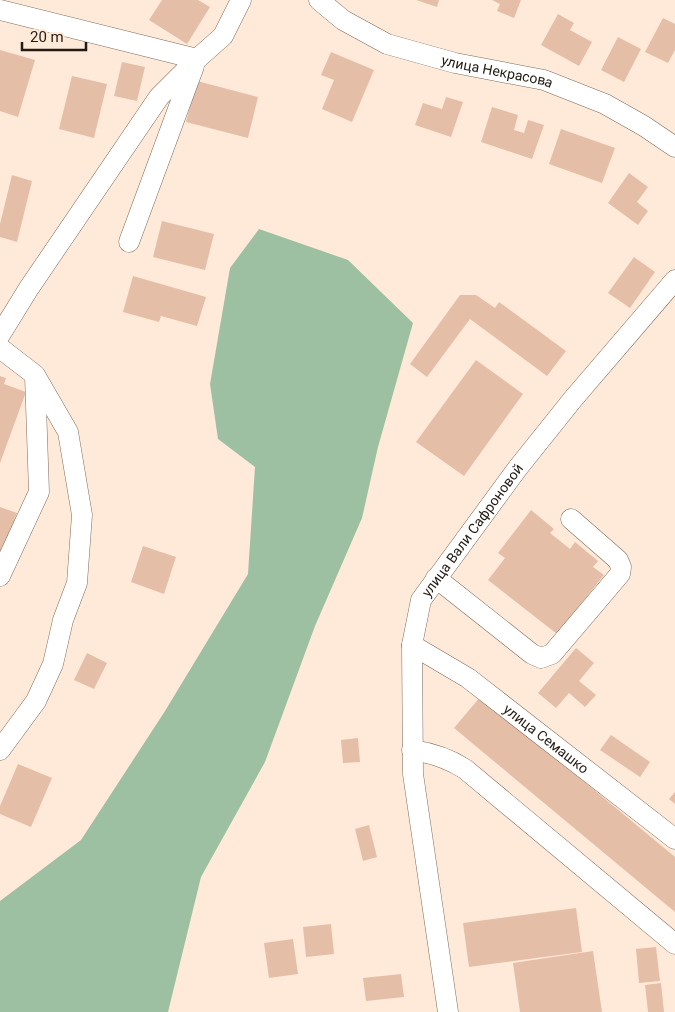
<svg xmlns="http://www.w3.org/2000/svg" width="675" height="1012" font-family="Roboto,sans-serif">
<rect width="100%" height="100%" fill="#ffead9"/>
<path fill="#9dc0a3" d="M 259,229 L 348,260 L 413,323 L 378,447 L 362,518 L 315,626 L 265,762 L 201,877 L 168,1012 L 0,1012 L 0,901 L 81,840 L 165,711 L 248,574 L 255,467 L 218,439 L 210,384 L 230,268 Z"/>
<path fill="#e5bea7" d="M 162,0 L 198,0 L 210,7 L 187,44 L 149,20 Z
M 416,0 L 439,0 L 437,7 Z
M 492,0 L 521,0 L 514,18 L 497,11 L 500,4 Z
M 558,14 L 574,23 L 570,30 L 592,42 L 579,66 L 541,45 Z
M 663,18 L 675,24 L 675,50 L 668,63 L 645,52 Z
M 618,37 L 641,49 L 624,82 L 601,70 Z
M 0,50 L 35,60 L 18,117 L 0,111 Z
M 331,52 L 374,70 L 352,122 L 322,109 L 334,80 L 321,75 Z
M 122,62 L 145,67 L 137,101 L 114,96 Z
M 72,76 L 107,84 L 94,138 L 59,129 Z
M 197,81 L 258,97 L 248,138 L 186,122 Z
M 446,97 L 463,102 L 451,137 L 415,125 L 423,103 L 442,109 Z
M 492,107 L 518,115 L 514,130 L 524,133 L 528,120 L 544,125 L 532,159 L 481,142 Z
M 561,129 L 615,148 L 602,183 L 549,164 Z
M 629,173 L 648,187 L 637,202 L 648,211 L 638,225 L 608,203 Z
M 12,175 L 32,181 L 17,242 L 0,237 L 0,224 Z
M 162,221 L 214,234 L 205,270 L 153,257 Z
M 634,257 L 655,272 L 630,308 L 608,293 Z
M 133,276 L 206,297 L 197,326 L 161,316 L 159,322 L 123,312 Z
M 460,295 L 476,295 L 495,308 L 499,302 L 566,351 L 547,376 L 470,319 L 427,377 L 410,364 Z
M 476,360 L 523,394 L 464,476 L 416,442 Z
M 0,376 L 6,378 L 4,384 L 26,392 L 0,463 Z
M 0,507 L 17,513 L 0,560 Z
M 531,510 L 554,529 L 550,533 L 570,549 L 575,542 L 598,561 L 593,567 L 604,575 L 557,634 L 488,580 L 505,558 L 498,553 Z
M 143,546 L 176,557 L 164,594 L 131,582 Z
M 576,648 L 594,663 L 579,681 L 596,695 L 585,707 L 569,693 L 556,708 L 538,693 Z
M 87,653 L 107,663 L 94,689 L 74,680 Z
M 481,696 L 675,857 L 675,912 L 454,728 Z
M 611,735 L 650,762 L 640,777 L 600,750 Z
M 358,738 L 360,762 L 343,763 L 341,740 Z
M 18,764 L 52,778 L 31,827 L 0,814 L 0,806 Z
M 675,792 L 675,804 L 669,799 Z
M 369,825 L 377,857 L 363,861 L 355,829 Z
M 576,908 L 582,952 L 469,967 L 463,923 Z
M 331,924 L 334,954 L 306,957 L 303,927 Z
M 293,939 L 298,974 L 269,978 L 264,943 Z
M 656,947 L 660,981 L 639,983 L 636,949 Z
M 593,951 L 602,1012 L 520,1012 L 513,963 Z
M 401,974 L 404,997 L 366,1001 L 363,978 Z
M 661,983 L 664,1012 L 648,1012 L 645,985 Z"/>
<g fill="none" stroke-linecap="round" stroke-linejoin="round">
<defs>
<g id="minor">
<path id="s1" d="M 319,0 L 343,20 L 387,44 L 455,63 L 544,80 L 605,104 L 644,126 L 675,147"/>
<path d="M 0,10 L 197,59 L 223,36 L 241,0"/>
<path d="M 129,242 L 194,66"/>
<path d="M 0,335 L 29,288 L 159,97 L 197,59"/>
<path d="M 0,348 L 35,375 L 68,432 L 82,515 L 77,583 L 63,620 L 53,664 L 36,701 L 0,750"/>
<path d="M 0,576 L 39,492 L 35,376"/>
<path d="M 436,578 L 532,654 L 541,658 L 552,654 L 620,574 L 621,567 L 618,560 L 571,519"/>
<path id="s2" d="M 412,645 L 468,678 L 675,839"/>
<path d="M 412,750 C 432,753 448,758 465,769 L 675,944"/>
<path id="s3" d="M 448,1012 L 413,774 L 412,645 L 421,600 L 517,469 L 573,399 L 675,280"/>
</g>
</defs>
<use href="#minor" stroke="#7d6b5c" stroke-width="21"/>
<use href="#minor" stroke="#fff" stroke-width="20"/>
</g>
<g text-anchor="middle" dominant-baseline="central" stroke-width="5" stroke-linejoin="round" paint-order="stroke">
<g font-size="14" fill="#221b15" stroke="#ffead9">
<text stroke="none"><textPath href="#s1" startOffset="195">улица Некрасова</textPath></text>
<text stroke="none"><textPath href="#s3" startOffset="502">улица Вали Сафроновой</textPath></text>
<text stroke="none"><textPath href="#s2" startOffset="164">улица Семашко</textPath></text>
</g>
</g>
<path d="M22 42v8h64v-8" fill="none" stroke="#221b15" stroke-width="2.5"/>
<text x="30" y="42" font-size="15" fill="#221b15" stroke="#ffead9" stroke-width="4" paint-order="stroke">20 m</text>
</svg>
